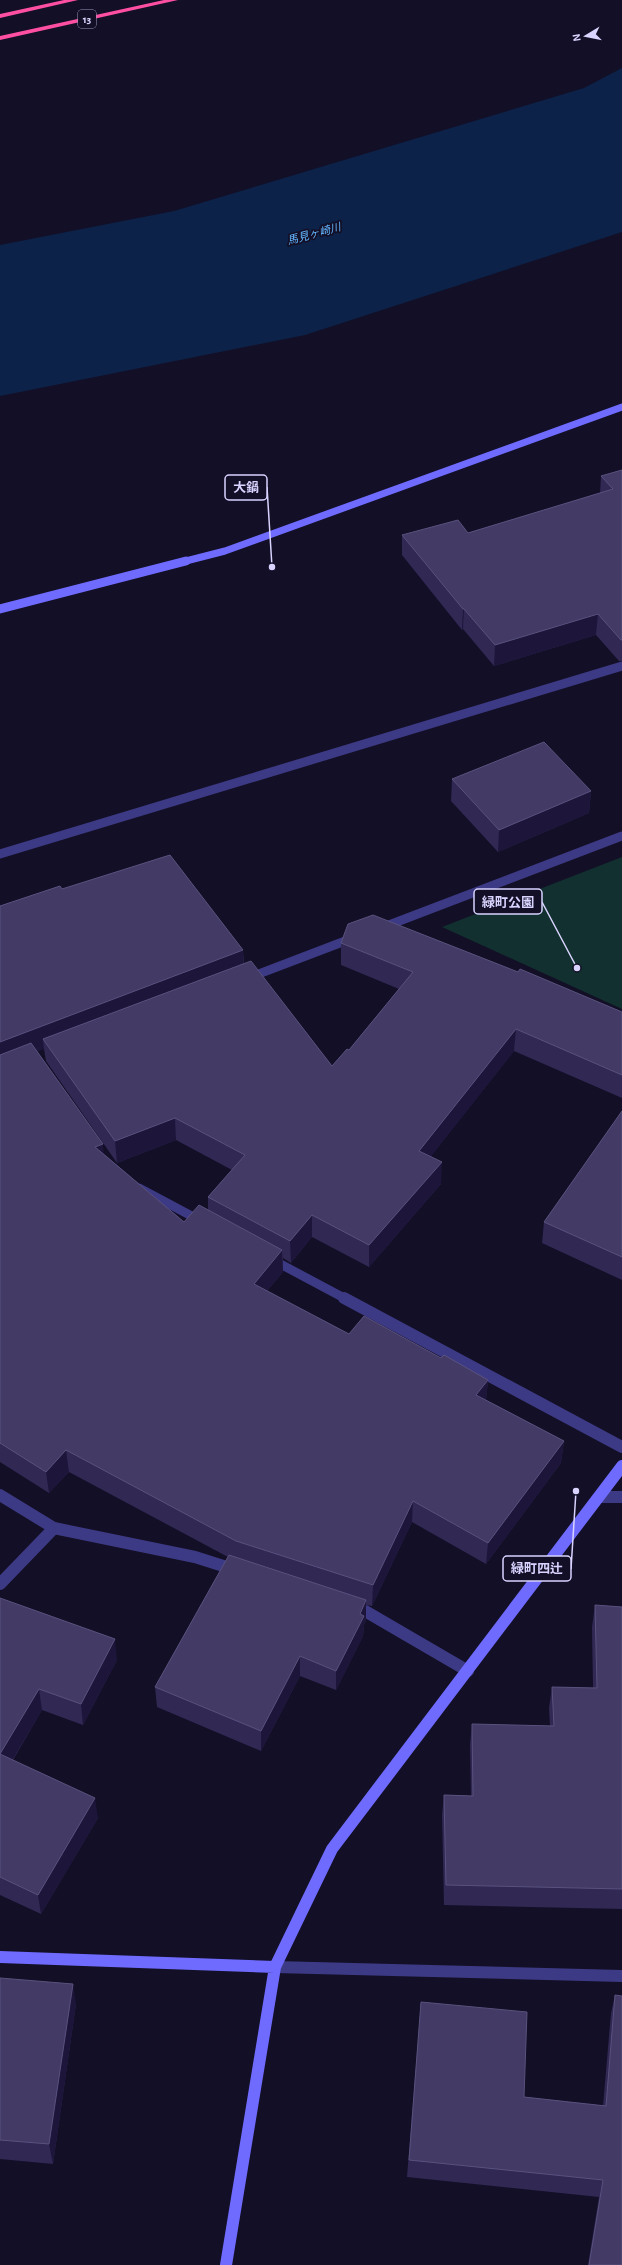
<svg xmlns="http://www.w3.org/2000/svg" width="622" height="2265" font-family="'Alegreya Sans','Noto Sans JP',sans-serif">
<rect width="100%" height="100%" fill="#130f26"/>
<path fill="#12302f" d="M 622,857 L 622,1009 L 442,927 Z"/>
<path fill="#0c2248" d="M 622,68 L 622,232 L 305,335 L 0,396 L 0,245 L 174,211 L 584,88 Z"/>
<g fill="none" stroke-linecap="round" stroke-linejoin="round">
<path stroke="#3d3a85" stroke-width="9" d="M 381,928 L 622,836
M 248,978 L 353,938
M 139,1188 L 201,1221
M 271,1259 L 346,1299"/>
<path stroke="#3d3a85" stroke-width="12" d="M 344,1298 L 622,1447
M 0,1495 L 54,1528 L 195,1557 L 236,1570
M 600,1497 L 622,1497
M 0,1584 L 54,1528
M 354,1608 L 365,1611 L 468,1671"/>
<path stroke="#3d3a85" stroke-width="9" d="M 0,854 L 622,666"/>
<path stroke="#3d3a85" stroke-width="12" d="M 275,1967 L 622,1976"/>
<path stroke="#6f6bff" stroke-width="7" d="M 182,562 L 225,551 L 622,407"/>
<path stroke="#6f6bff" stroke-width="9" d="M 0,609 L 186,561"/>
<path stroke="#6f6bff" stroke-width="12" d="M 0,1957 L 275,1967
M 226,2265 L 275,1967 L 332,1849 L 622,1466"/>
<path fill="#ff4fa3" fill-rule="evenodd" d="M 64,0 L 78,0 L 0,18 L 0,14 Z
M 164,0 L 178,0 L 0,40 L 0,36 Z"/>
</g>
<path fill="#312854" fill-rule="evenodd" d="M 622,470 L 622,661 L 619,661 L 596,635 L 494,666 L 463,629 L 462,630 L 402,555 L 402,535 L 468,533 L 600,493 L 601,476 Z
M 452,779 L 591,791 L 589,813 L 498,852 L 451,801 Z
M 62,889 L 243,950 L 244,963 L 332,1066 L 349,1050 L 399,989 L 341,965 L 341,943 L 518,972 L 622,1012 L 622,1098 L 514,1051 L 431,1156 L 441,1184 L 369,1267 L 312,1237 L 291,1263 L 283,1258 L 283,1272 L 267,1291 L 349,1334 L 441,1358 L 488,1380 L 486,1400 L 564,1441 L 561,1463 L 486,1564 L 412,1522 L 372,1606 L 366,1605 L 366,1620 L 364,1625 L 363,1636 L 336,1690 L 300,1676 L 261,1751 L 157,1707 L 155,1687 L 228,1557 L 69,1472 L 49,1493 L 0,1462 L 0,906 ZM 44,1049 L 46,1061 L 117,1163 L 176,1140 L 232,1170 L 208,1197 L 208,1210 L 184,1222 L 104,1154 L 37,1051 Z
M 622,1111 L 622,1280 L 542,1243 L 544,1222 Z
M 0,1598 L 117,1660 L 83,1725 L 42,1710 L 13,1760 L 98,1818 L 41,1914 L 0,1895 Z
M 595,1605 L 622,1607 L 622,1909 L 444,1905 L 442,1815 L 444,1795 L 471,1796 L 470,1745 L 472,1724 L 550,1726 L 549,1708 L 552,1687 L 593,1688 L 592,1627 Z
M 0,1978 L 76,2004 L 53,2164 L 0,2159 Z
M 615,1995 L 622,2265 L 588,2265 L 599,2197 L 407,2177 L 421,2002 L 524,2097 L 603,2106 L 611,2013 Z"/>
<path fill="#1d163a" d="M 463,609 L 464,609 L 463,629 L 462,630 Z
M 598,614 L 596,635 L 494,666 L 495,645 Z
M 591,791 L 589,813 L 498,852 L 499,830 Z
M 243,950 L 244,973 L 43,1039 L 44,1049 L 0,1066 L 0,1042 Z
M 516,1029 L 514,1051 L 418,1173 L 419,1151 Z
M 175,1118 L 176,1140 L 117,1163 L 115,1141 Z
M 103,1144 L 105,1167 L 95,1147 Z
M 442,1162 L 441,1184 L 369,1267 L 369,1245 Z
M 312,1215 L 312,1237 L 291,1263 L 290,1241 Z
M 282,1250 L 283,1272 L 254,1306 L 254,1284 Z
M 488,1380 L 486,1402 L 476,1395 Z
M 564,1441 L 561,1463 L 486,1564 L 488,1543 Z
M 66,1450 L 69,1472 L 49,1493 L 46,1472 Z
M 413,1501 L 412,1522 L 372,1606 L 373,1585 Z
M 366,1600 L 366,1620 L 364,1625 L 363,1636 L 336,1690 L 336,1671 Z
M 115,1639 L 117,1660 L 83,1725 L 81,1704 Z
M 300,1656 L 300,1676 L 261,1751 L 261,1731 Z
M 39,1689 L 42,1710 L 4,1774 L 0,1754 Z
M 95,1798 L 98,1818 L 41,1914 L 38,1895 Z
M 73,1984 L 76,2004 L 53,2164 L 49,2144 Z"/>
<path fill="#433a66" stroke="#5a527e" d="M 622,470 L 622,640 L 621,640 L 598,614 L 495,645 L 464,609 L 463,609 L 402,535 L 458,520 L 468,533 L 613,489 L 601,476 Z
M 544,742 L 591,791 L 499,830 L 452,779 Z
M 170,855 L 243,950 L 0,1042 L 0,906 L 60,886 L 62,889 Z
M 373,915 L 518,972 L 520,969 L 622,1012 L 622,1075 L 516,1029 L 419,1151 L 442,1162 L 369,1245 L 312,1215 L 290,1241 L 208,1197 L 245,1155 L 175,1118 L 115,1141 L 43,1039 L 251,961 L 332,1066 L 347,1049 L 349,1050 L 413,972 L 341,943 L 348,924 Z
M 31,1043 L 103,1144 L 95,1147 L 184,1222 L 199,1205 L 282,1250 L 254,1284 L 349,1334 L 364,1316 L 441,1358 L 444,1355 L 488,1380 L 476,1395 L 564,1441 L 488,1543 L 413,1501 L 373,1585 L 236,1541 L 66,1450 L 46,1472 L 0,1443 L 0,1055 Z
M 622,1111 L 622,1257 L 544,1222 Z
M 229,1555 L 366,1600 L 360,1614 L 364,1616 L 336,1671 L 300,1656 L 261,1731 L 155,1687 Z
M 0,1598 L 115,1639 L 81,1704 L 39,1689 L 0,1754 L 95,1798 L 38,1895 L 0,1877 Z
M 595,1605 L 622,1607 L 622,1889 L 446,1885 L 444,1795 L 473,1796 L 472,1724 L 554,1726 L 552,1687 L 597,1688 Z
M 0,1978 L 73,1984 L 49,2144 L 0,2140 Z
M 615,1995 L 622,1996 L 622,2265 L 589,2265 L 603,2180 L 409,2160 L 421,2002 L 527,2012 L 524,2097 L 606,2106 Z"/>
<g text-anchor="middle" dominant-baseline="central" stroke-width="3.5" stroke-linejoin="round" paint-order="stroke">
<rect fill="#130f26" stroke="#9e99be" stroke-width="1" x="78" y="10" width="18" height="18" rx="3"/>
<g font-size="11" font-weight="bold" fill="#d9d4ff">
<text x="87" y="19">13</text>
</g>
<g font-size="11" font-style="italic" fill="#62b6ff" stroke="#130f26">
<text transform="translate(314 234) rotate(-15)">馬見ヶ崎川</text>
</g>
</g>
<path fill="none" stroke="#d9d4ff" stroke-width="1.5" d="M272 567L267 487M577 968L542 902M576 1491L571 1569"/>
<g fill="#d9d4ff" stroke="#130f26" stroke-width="1.5">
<circle cx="272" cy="567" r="4"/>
<circle cx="577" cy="968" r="4"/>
<circle cx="576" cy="1491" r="4"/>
</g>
<g fill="#130f26" stroke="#d9d4ff" stroke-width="1.5">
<rect x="225" y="475" width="42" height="25" rx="4"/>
<rect x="474" y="889" width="68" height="25" rx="4"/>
<rect x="503" y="1556" width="68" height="25" rx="4"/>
</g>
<g font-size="13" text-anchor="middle" font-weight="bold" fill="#d9d4ff">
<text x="246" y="492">大鍋</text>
<text x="508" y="907">緑町公園</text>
<text x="537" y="1573">緑町四辻</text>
</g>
<g transform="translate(586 36) rotate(260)" stroke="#130f26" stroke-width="3" paint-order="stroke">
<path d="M0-3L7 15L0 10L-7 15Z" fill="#d9d4ff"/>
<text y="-6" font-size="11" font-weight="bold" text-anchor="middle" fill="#d9d4ff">N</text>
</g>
</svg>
